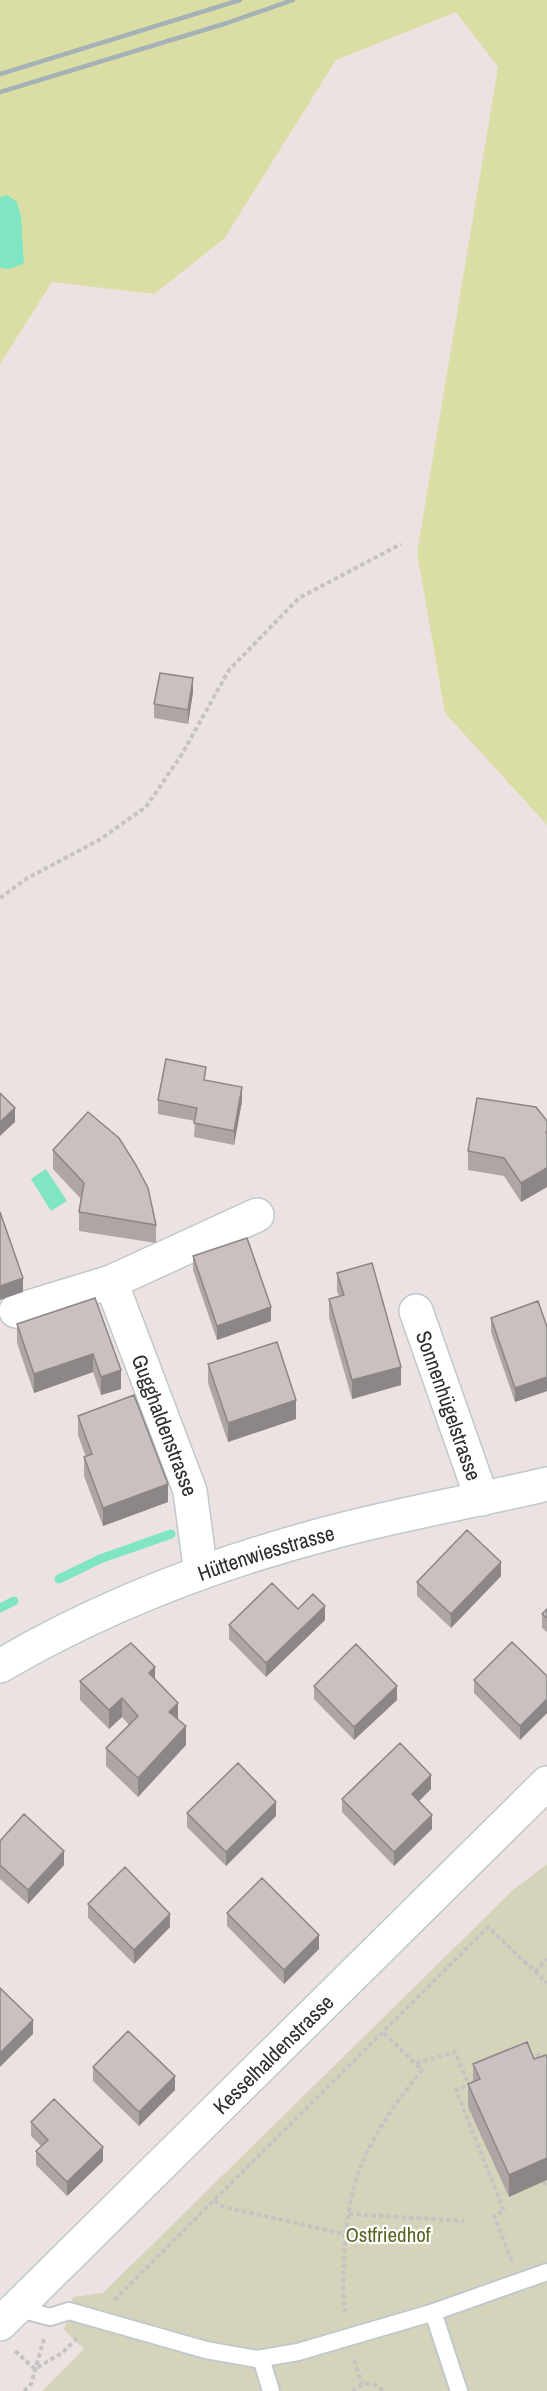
<svg xmlns="http://www.w3.org/2000/svg" width="547" height="2391" font-family="'Archivo Narrow',sans-serif">
<rect width="100%" height="100%" fill="#ede2e2"/>
<path fill="#dbdea4" d="M 0,0 L 547,0 L 547,825 L 445,713 L 417,553 L 498,67 L 456,12 L 336,60 L 224,239 L 154,294 L 52,282 L 0,364 L 0,268 L 8,269 L 7,195 L 0,197 Z"/>
<path fill="#d6d3bb" d="M 547,1864 L 547,2391 L 42,2391 L 84,2349 L 64,2330 L 73,2297 L 103,2293 L 513,1890 Z"/>
<path fill="#7fe5c2" d="M 7,195 L 17,202 L 21,217 L 24,264 L 8,269 L 0,268 L 0,197 Z
M 46,1169 L 67,1201 L 51,1211 L 31,1179 Z"/>
<g fill="none" stroke-linecap="round" stroke-linejoin="round">
<path stroke="#7fe5c2" stroke-width="9" d="M 59,1579 L 100,1559 L 171,1534
M 0,1608 L 14,1601"/>
<defs>
<path id="service" d="M 16,2308 L 50,2317 L 69,2311 L 206,2350 L 257,2359 L 298,2352 L 431,2313 L 547,2272
M 433,2312 L 459,2391
M 261,2358 L 271,2391"/>
<g id="minor">
<path id="s1" d="M 111,1282 L 190,1491 L 199,1559 L 204,1571"/>
<path d="M 16,1311 L 111,1282 L 257,1215"/>
<path id="s2" d="M 416,1311 L 482,1499"/>
<path id="s3" d="M 0,1666 C 104,1605 218,1562 333,1532 C 404,1513 476,1501 547,1484"/>
<path id="s4" d="M 0,2324 L 547,1783"/>
</g>
</defs>
<use href="#service" stroke="#bfc9cb" stroke-width="20"/>
<use href="#minor" stroke="#bfc9cb" stroke-width="36"/>
<path stroke="#c4c4c4" stroke-width="4" stroke-dasharray="4.5 3" stroke-linecap="butt" d="M 0,898 L 26,879 L 99,840 L 146,807 L 182,754 L 229,670 L 299,598 L 401,544
M 535,1972 L 547,1959
M 529,2059 L 541,2054 L 547,2068
M 416,2063 L 455,2052 L 469,2085
M 472,2083 L 456,2090 L 504,2211 L 494,2216 L 512,2261
M 544,2182 L 547,2189
M 214,2201 L 224,2207 L 345,2234 L 343,2289 L 345,2315
M 349,2214 L 464,2221
M 345,2234 C 348,2218 350,2202 354,2187 C 366,2143 394,2105 422,2070 L 383,2032
M 114,2300 L 488,1927 L 547,1983
M 15,2351 L 35,2369 L 62,2353 L 77,2338
M 354,2360 L 362,2384
M 24,2391 L 31,2384 L 44,2339
M 352,2391 C 364,2382 372,2381 384,2391"/>
<use href="#service" stroke="#fff" stroke-width="16"/>
<use href="#minor" stroke="#fff" stroke-width="33"/>
<path stroke="#a4b1b6" stroke-width="4.5" d="M 0,74 L 240,0
M 0,92 L 227,23 L 293,0"/>
</g>
<path fill="#aea5a5" d="M 193,692 L 188,724 L 154,718 L 154,704 Z
M 206,1081 L 242,1101 L 234,1145 L 194,1137 L 195,1121 L 158,1114 L 158,1100 Z
M 547,1121 L 547,1187 L 521,1202 L 504,1176 L 468,1170 L 468,1151 Z
M 53,1150 L 156,1225 L 156,1243 L 79,1231 L 79,1212 L 81,1199 L 53,1169 Z
M 193,1256 L 271,1321 L 217,1340 L 193,1270 Z
M 337,1273 L 401,1385 L 352,1399 L 329,1318 L 329,1299 L 339,1296 L 337,1291 Z
M 95,1298 L 121,1389 L 101,1395 L 93,1372 L 34,1393 L 17,1343 L 17,1324 Z
M 491,1318 L 547,1327 L 547,1391 L 515,1402 L 491,1332 Z
M 208,1364 L 296,1419 L 228,1442 L 208,1383 Z
M 78,1416 L 168,1502 L 103,1526 L 84,1476 L 84,1457 L 86,1457 L 78,1435 Z
M 501,1576 L 451,1628 L 417,1596 L 417,1582 Z
M 298,1609 L 325,1620 L 266,1677 L 229,1639 L 229,1625 Z
M 547,1609 L 547,1632 L 542,1628 L 542,1614 Z
M 547,1676 L 547,1713 L 520,1740 L 474,1693 L 474,1680 Z
M 155,1679 L 178,1720 L 186,1745 L 138,1797 L 106,1766 L 106,1748 L 129,1725 L 122,1717 L 109,1729 L 80,1700 L 80,1681 Z
M 314,1686 L 397,1700 L 354,1740 L 314,1699 Z
M 431,1789 L 419,1801 L 432,1829 L 394,1866 L 342,1812 L 342,1799 Z
M 187,1813 L 276,1816 L 226,1866 L 187,1827 Z
M 0,1841 L 64,1865 L 28,1904 L 0,1879 Z
M 88,1904 L 170,1927 L 134,1964 L 88,1918 Z
M 227,1913 L 319,1949 L 284,1984 L 227,1926 Z
M 534,2059 L 509,2197 L 468,2107 L 468,2084 L 473,2082 L 473,2064 Z
M 93,2067 L 175,2090 L 139,2126 L 93,2081 Z
M 31,2122 L 103,2161 L 67,2196 L 36,2165 L 36,2151 L 41,2146 L 31,2136 Z"/>
<path fill="#8d8686" d="M 193,678 L 193,692 L 188,724 L 188,710 Z
M 242,1087 L 242,1101 L 234,1145 L 234,1131 Z
M 15,1108 L 15,1122 L 0,1136 L 0,1122 Z
M 547,1168 L 547,1187 L 521,1202 L 521,1183 Z
M 23,1278 L 23,1292 L 0,1300 L 0,1286 Z
M 271,1307 L 271,1321 L 217,1340 L 217,1326 Z
M 93,1354 L 93,1372 L 34,1393 L 34,1374 Z
M 401,1367 L 401,1385 L 352,1399 L 352,1380 Z
M 121,1370 L 121,1389 L 101,1395 L 101,1377 Z
M 547,1377 L 547,1391 L 515,1402 L 515,1388 Z
M 296,1400 L 296,1419 L 228,1442 L 228,1423 Z
M 168,1484 L 168,1502 L 103,1526 L 103,1508 Z
M 501,1562 L 501,1576 L 451,1628 L 451,1614 Z
M 325,1606 L 325,1620 L 266,1677 L 266,1663 Z
M 155,1667 L 155,1685 L 149,1673 Z
M 397,1686 L 397,1700 L 354,1740 L 354,1727 Z
M 122,1698 L 122,1717 L 109,1729 L 109,1710 Z
M 547,1699 L 547,1713 L 520,1740 L 520,1726 Z
M 178,1703 L 178,1722 L 169,1712 Z
M 186,1726 L 186,1745 L 138,1797 L 138,1778 Z
M 431,1775 L 431,1789 L 412,1808 L 412,1794 Z
M 276,1802 L 276,1816 L 226,1866 L 226,1852 Z
M 432,1815 L 432,1829 L 394,1866 L 394,1852 Z
M 64,1851 L 64,1865 L 28,1904 L 28,1890 Z
M 170,1914 L 170,1927 L 134,1964 L 134,1950 Z
M 319,1935 L 319,1949 L 284,1984 L 284,1970 Z
M 33,2020 L 33,2034 L 0,2067 L 0,2053 Z
M 175,2076 L 175,2090 L 139,2126 L 139,2112 Z
M 103,2147 L 103,2161 L 67,2196 L 67,2182 Z
M 547,2158 L 547,2180 L 509,2197 L 509,2175 Z"/>
<path fill="#cac0c0" stroke="#8d8686" stroke-width="1.5" d="M 160,673 L 193,678 L 188,710 L 154,704 Z
M 166,1059 L 206,1067 L 204,1080 L 242,1087 L 234,1131 L 194,1123 L 197,1108 L 158,1100 Z
M 0,1093 L 15,1108 L 0,1122 Z
M 477,1098 L 536,1107 L 547,1121 L 547,1131 L 546,1132 L 547,1134 L 547,1168 L 521,1183 L 504,1158 L 468,1151 Z
M 88,1112 L 119,1138 L 136,1165 L 148,1188 L 156,1225 L 79,1212 L 84,1183 L 53,1150 Z
M 0,1212 L 23,1278 L 0,1286 Z
M 247,1238 L 271,1307 L 217,1326 L 193,1256 Z
M 372,1263 L 401,1367 L 352,1380 L 329,1299 L 344,1295 L 337,1273 Z
M 95,1298 L 121,1370 L 101,1377 L 93,1354 L 34,1374 L 17,1324 Z
M 538,1301 L 547,1327 L 547,1377 L 515,1388 L 491,1318 Z
M 277,1342 L 296,1400 L 228,1423 L 208,1364 Z
M 134,1395 L 168,1484 L 103,1508 L 84,1457 L 92,1454 L 78,1416 Z
M 467,1530 L 501,1562 L 451,1614 L 417,1582 Z
M 272,1583 L 298,1609 L 313,1594 L 325,1606 L 266,1663 L 229,1625 Z
M 547,1609 L 547,1618 L 542,1614 Z
M 512,1642 L 547,1676 L 547,1699 L 520,1726 L 474,1680 Z
M 131,1643 L 155,1667 L 149,1673 L 178,1703 L 169,1712 L 186,1726 L 138,1778 L 106,1748 L 138,1716 L 122,1698 L 109,1710 L 80,1681 Z
M 356,1644 L 397,1686 L 354,1727 L 314,1686 Z
M 400,1743 L 431,1775 L 412,1794 L 432,1815 L 394,1852 L 342,1799 Z
M 238,1763 L 276,1802 L 226,1852 L 187,1813 Z
M 24,1814 L 64,1851 L 28,1890 L 0,1865 L 0,1841 Z
M 125,1867 L 170,1914 L 134,1950 L 88,1904 Z
M 262,1878 L 319,1935 L 284,1970 L 227,1913 Z
M 0,1988 L 33,2020 L 0,2053 Z
M 128,2031 L 175,2076 L 139,2112 L 93,2067 Z
M 527,2042 L 534,2059 L 546,2055 L 547,2058 L 547,2158 L 509,2175 L 468,2084 L 480,2079 L 473,2064 Z
M 54,2099 L 103,2147 L 67,2182 L 36,2151 L 48,2140 L 31,2122 Z"/>
<g text-anchor="middle" dominant-baseline="central" stroke-width="4.5" stroke-linejoin="round" paint-order="stroke">
<g font-size="21" fill="#2e2e2e" stroke="#fff">
<text stroke="none"><textPath href="#s2" startOffset="100">Sonnenhügelstrasse</textPath></text>
<text stroke="none"><textPath href="#s1" startOffset="153">Gugghaldenstrasse</textPath></text>
<text stroke="none"><textPath href="#s3" startOffset="290">Hüttenwiesstrasse</textPath></text>
<text stroke="none"><textPath href="#s4" startOffset="384">Kesselhaldenstrasse</textPath></text>
</g>
<g font-size="21" fill="#596622" stroke="#fff">
<text x="388" y="2234">Ostfriedhof</text>
</g>
</g>
</svg>
